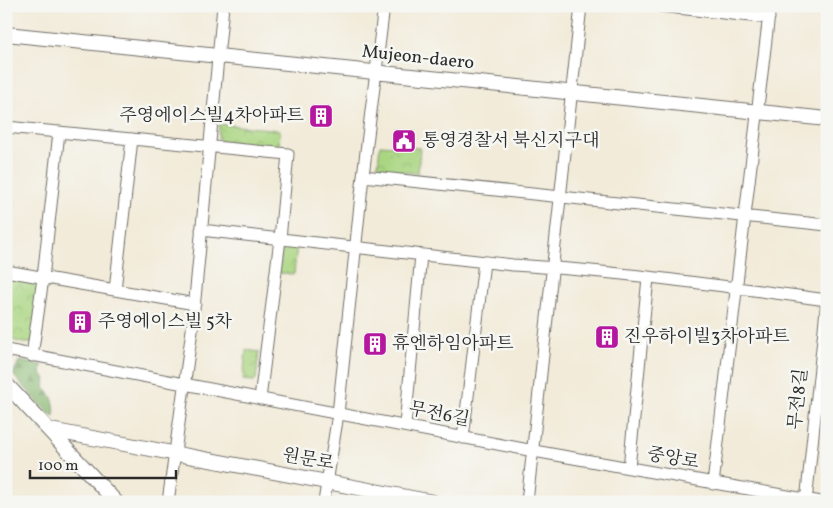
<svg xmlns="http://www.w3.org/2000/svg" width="833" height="508" font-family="Vollkorn,'Noto Serif KR',serif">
<defs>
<pattern id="forest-firs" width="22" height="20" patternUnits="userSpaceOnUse" patternTransform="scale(1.25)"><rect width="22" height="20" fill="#87b770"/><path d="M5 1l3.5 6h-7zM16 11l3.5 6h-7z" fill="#6f955c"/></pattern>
<pattern id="park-crowns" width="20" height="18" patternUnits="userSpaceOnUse" patternTransform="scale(1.25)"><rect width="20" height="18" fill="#aad682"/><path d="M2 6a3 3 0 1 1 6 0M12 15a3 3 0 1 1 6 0" fill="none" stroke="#92b870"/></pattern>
</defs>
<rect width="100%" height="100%" fill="#f6f6f2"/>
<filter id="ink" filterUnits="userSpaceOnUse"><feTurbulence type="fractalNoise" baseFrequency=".02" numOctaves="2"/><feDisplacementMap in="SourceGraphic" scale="10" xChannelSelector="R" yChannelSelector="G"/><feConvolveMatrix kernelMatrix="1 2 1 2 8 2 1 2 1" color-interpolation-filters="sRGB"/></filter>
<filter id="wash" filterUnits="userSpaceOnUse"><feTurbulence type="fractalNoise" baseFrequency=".0096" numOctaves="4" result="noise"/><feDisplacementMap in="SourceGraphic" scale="20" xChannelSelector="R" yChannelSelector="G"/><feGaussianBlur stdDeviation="1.12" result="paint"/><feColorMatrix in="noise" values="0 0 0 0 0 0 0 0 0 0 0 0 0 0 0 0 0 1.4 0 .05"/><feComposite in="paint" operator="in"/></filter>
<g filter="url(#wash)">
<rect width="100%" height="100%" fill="#f2ebd9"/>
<path fill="url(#forest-firs)" stroke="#59714e" d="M 19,361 L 42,365 L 41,374 L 46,379 L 44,388 C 53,395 56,405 54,416 L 50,415 L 14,376 L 14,372 Z"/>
<path fill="url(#park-crowns)" stroke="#6a8056" d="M 219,124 L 280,130 L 279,147 L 222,142 L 218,137 Z
M 380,145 L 420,148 L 418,173 L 382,170 L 378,164 Z
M 288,243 L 297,244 L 294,274 L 279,273 L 282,249 Z
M 6,278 L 39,284 L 33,343 L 23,343 L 6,338 Z
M 246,350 L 259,352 L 256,379 L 254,381 L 243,380 Z"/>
</g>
<g filter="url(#ink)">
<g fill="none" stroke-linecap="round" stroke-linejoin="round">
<defs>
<path id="minor" d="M 659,6 L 705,11
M 706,6 L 705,11 L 769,18
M 6,127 L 288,154 L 280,239 L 260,399
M 363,176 L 827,225
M 201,230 L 513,265 C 618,271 723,286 827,300
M 6,271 L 195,304
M 115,290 L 132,139
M 6,350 L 534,451 L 821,502
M 32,356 L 43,278 L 59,132
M 405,426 L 421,255
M 463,438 L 484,262
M 629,468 L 648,278
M 713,484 L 770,6
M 168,502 L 192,330 L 223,6
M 324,502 L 338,414 L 363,176 L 384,6
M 527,502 L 581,6
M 806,502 L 827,300"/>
<path id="tertiary" d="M 6,34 L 827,119
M 6,384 L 116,502
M 50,430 L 433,502"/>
</defs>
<use href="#minor" stroke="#716e68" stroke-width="13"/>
<use href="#tertiary" stroke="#716e68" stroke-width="16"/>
<use href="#minor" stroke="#fff" stroke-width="11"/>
<use href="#tertiary" stroke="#fff" stroke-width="14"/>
</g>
</g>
<defs>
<symbol id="building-square" viewBox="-11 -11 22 22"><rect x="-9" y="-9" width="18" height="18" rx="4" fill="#b5179e" stroke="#f6f6f2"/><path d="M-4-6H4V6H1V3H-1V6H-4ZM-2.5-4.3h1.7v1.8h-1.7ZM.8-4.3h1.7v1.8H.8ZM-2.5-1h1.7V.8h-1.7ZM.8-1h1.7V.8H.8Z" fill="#fff"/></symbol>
<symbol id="civic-square" viewBox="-11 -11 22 22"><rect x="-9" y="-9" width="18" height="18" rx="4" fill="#b5179e" stroke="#f6f6f2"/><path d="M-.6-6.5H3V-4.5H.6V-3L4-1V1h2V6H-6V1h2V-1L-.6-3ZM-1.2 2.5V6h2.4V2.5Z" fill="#fff"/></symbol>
</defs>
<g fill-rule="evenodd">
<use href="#building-square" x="307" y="102" width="28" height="28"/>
<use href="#civic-square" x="390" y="127" width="28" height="28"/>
<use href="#building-square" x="66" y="308" width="28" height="28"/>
<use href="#building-square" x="593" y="323" width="28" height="28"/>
<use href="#building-square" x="361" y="330" width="28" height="28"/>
</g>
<g text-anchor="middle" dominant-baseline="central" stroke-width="5" stroke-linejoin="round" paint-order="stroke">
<g font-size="18" fill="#2b2b2b" stroke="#f6f6f2">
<text transform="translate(418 58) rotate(6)">Mujeon-daero</text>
<text transform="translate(799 399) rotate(-84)">무전8길</text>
<text transform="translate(439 415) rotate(11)">무전6길</text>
<text transform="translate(673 459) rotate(10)">중앙로</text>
<text transform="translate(308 460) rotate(10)">원문로</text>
</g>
<g font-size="18" fill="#2b2b2b" stroke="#f6f6f2" text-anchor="start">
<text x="304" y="116" text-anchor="end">주영에이스빌4차아파트</text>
<text x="422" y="141">통영경찰서 북신지구대</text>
<text x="98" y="322">주영에이스빌 5차</text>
<text x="624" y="337">진우하이빌3차아파트</text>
<text x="392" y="344">휴엔하임아파트</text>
</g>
</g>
<rect width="833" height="508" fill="none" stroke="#f6f6f2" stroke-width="25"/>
<path d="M30 470v8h146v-8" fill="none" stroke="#2b2b2b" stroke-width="2.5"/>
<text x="38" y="470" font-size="15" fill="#2b2b2b" stroke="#f6f6f2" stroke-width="4" paint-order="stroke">100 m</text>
</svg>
